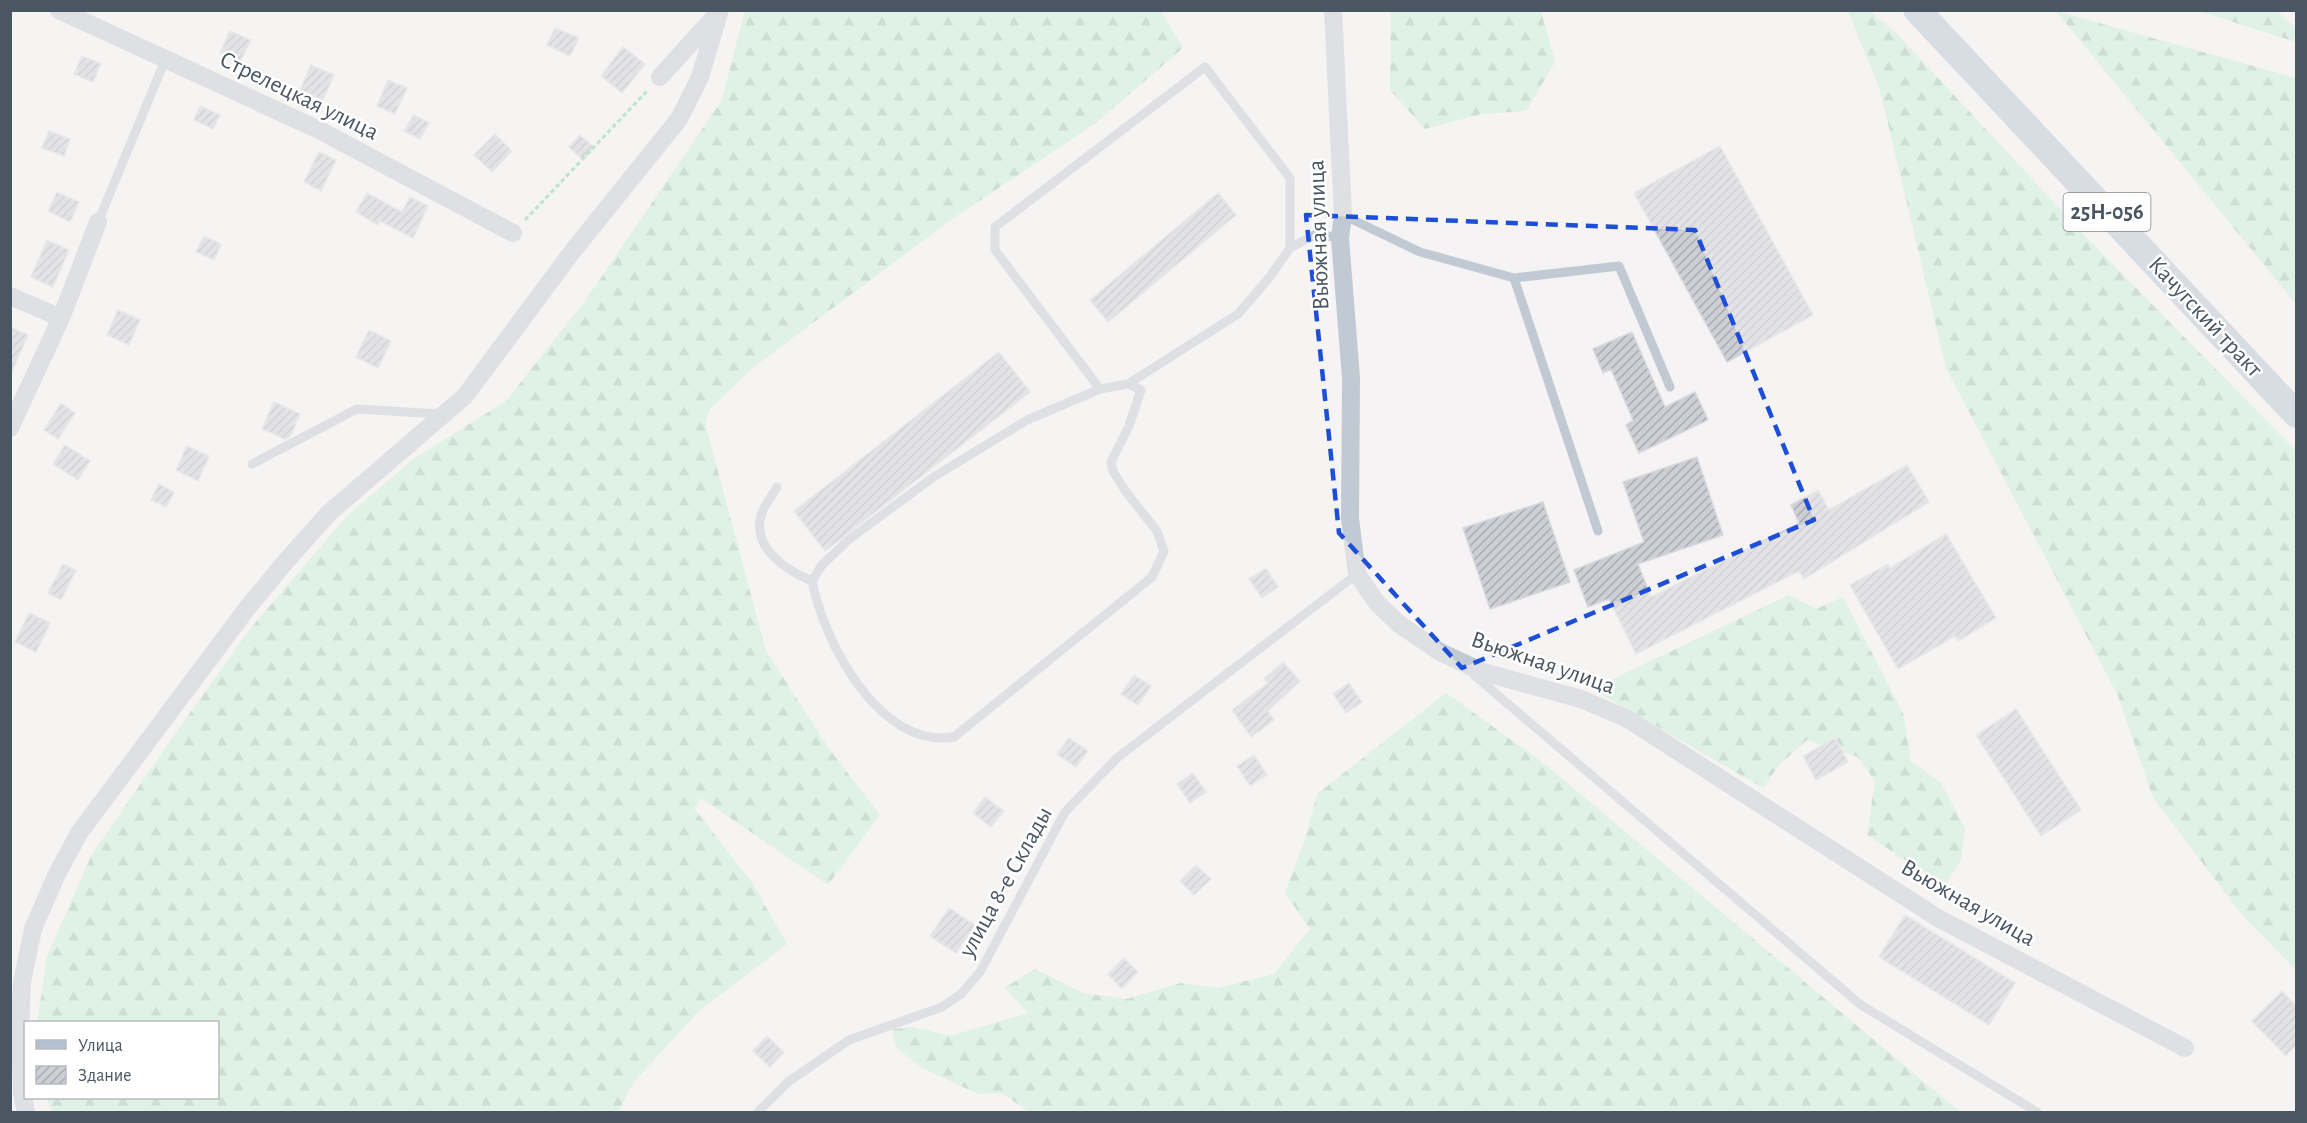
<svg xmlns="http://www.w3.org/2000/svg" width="2307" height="1123" font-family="'Alegreya Sans',sans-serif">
<defs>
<pattern id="forest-firs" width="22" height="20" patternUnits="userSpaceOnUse" patternTransform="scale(1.5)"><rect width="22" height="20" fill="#c3f1d5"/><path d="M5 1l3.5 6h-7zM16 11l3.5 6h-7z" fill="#a0c6b0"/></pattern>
<pattern id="building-hatch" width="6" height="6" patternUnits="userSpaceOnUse" patternTransform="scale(1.5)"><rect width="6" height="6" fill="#cdcfd5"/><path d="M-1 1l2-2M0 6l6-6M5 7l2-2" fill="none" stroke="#a8abb0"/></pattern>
</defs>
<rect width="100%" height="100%" fill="#f5f3f3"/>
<path fill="url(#forest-firs)" d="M 745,10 L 1161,11 L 1183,48 L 1097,122 L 954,218 L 755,366 L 710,409 L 705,423 L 766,651 L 830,750 L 880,815 L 828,885 L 701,798 L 694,808 L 753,884 L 787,944 L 698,1012 L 633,1083 L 618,1112 L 53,1112 L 46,1098 L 218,1098 L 218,1022 L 37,1022 L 47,957 L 91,856 L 170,741 L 250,629 L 347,516 L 412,460 L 506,401 L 585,301 L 722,100 Z
M 1391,11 L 1541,11 L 1555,62 L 1526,111 L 1482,114 L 1425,129 L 1390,90 Z
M 1848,11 L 1870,11 L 1896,33 L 2088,239 L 2296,451 L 2296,970 L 2243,916 L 2153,798 L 2118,696 L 1946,368 L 1880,90 Z
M 2056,11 L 2296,78 L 2296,304 Z
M 2199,11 L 2277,11 L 2296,28 L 2296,42 Z
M 1789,595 L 1816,609 L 1843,597 L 1903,713 L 1911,761 L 1941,783 L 1965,828 L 1961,860 L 1944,886 L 1867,835 L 1875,781 L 1858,757 L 1807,740 L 1780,764 L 1763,788 L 1592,689 Z
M 1446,693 L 1541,761 L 1960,1112 L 1029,1112 L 1002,1093 L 978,1094 L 922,1068 L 897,1048 L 891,1029 L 914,1027 L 950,1036 L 1029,1013 L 1004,988 L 1035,969 L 1083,993 L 1126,999 L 1181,983 L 1218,988 L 1274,974 L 1310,929 L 1285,893 L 1305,839 L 1317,794 Z"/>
<path fill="url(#building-hatch)" stroke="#d7d9de" stroke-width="1.5" d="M 555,28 L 579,38 L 570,56 L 547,45 Z
M 230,31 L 251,40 L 240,62 L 220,53 Z
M 623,47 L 645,64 L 622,93 L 601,76 Z
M 82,56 L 101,64 L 93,82 L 74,74 Z
M 311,65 L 334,75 L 323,100 L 300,90 Z
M 388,80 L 407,88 L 395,114 L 377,106 Z
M 200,106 L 220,115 L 213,129 L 194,120 Z
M 414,115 L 429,123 L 420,139 L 404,131 Z
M 49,131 L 70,139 L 64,156 L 42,148 Z
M 495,134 L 512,151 L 492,172 L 474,155 Z
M 580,135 L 594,147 L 583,160 L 569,147 Z
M 1720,146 L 1813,315 L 1727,362 L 1634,193 Z
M 319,152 L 336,160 L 321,191 L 304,182 Z
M 57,192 L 79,202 L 70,222 L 48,211 Z
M 367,193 L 402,212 L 410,197 L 428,206 L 413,238 L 380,221 L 378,225 L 356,212 Z
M 1218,193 L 1236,215 L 1108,322 L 1090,300 Z
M 204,236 L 221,244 L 214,260 L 196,252 Z
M 47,240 L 69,250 L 53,287 L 31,277 Z
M 118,310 L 140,320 L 129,345 L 107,335 Z
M 10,327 L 28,335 L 10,376 Z
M 369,330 L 391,341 L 378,368 L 356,357 Z
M 1632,332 L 1665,407 L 1695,392 L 1708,420 L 1639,453 L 1626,425 L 1633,420 L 1611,369 L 1603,373 L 1593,349 Z
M 999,352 L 1030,392 L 825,551 L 794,511 Z
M 274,402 L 300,414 L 290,437 L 285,439 L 262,429 Z
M 61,403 L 75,413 L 58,439 L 44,430 Z
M 65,445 L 90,461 L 78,480 L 53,464 Z
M 187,446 L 209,456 L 198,481 L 176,470 Z
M 1697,457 L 1723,535 L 1638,564 L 1651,597 L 1799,523 L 1791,505 L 1818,490 L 1829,510 L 1907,465 L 1929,502 L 1804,579 L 1799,571 L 1636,654 L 1609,599 L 1588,607 L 1574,570 L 1644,542 L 1623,482 Z
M 159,484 L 174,492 L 166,507 L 151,500 Z
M 1543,502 L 1570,582 L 1490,609 L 1463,528 Z
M 1946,534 L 1996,618 L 1958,641 L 1955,636 L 1898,669 L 1850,585 L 1888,564 L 1890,568 Z
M 63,564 L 76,570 L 61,600 L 48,593 Z
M 1266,568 L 1278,587 L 1262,598 L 1249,579 Z
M 29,613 L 50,623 L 36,652 L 15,642 Z
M 1283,662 L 1300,681 L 1268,711 L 1274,720 L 1251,737 L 1232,710 L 1268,683 L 1264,679 Z
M 1134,675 L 1151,686 L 1138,705 L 1121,694 Z
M 1349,683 L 1362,702 L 1346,713 L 1333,694 Z
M 2016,709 L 2081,810 L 2041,836 L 1976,735 Z
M 1069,738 L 1088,751 L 1076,767 L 1057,754 Z
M 1835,738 L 1848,762 L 1816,780 L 1803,756 Z
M 1254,755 L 1267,775 L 1250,786 L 1237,766 Z
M 1193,773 L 1206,792 L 1190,803 L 1177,784 Z
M 985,797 L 1004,811 L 991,827 L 973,813 Z
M 1196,865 L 1211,879 L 1194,895 L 1180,881 Z
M 949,908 L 975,925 L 956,953 L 930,936 Z
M 1905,915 L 2015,983 L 1989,1025 L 1879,957 Z
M 1124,958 L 1138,972 L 1122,989 L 1108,974 Z
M 2282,991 L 2296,1006 L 2296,1045 L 2286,1056 L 2252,1021 Z
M 767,1036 L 784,1052 L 770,1067 L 753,1051 Z"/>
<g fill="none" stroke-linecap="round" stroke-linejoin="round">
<path stroke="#7ad0a6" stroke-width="3" stroke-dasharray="4.5 3" stroke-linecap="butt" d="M 525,220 L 648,90"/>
<path stroke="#c1cad2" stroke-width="9" d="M 1343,215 L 1420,252 L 1514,278 L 1598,531
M 98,222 L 166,58
M 1514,278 L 1619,266 L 1670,387
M 1128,384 L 1141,390 L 1129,426 L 1111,462 L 1113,471 L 1126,492 L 1157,531 L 1164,551 L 1152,577 L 954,737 C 879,749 824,642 812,581 L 822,565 L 847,541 L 932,478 L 1027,420 L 1100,389 L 1128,384 L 1238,314 L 1269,278 L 1290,248
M 1100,389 L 995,250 L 995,227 L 1205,67 L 1290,178 L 1290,248 L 1316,234 L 1340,238
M 252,464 L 357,409 L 440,414
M 777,487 C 772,496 763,507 761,516 C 752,549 788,571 812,581
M 1474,675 L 1861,1005 L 2037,1112
M 758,1112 L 788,1082 L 849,1040 L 942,1007 L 961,994 L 980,972 L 1065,812 L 1117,758 L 1357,574"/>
<path stroke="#c1cad2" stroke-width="18" d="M 59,10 L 319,130 L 513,233
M 1333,10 L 1343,215 L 1340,238 L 1351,378 L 1350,519 L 1357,574 L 1377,603 L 1399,624 L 1440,652 L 1483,672 L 1581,699 L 1626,718 L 1938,918 L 2185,1048
M 660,77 L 717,14
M 10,296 L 61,318
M 10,428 L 61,318 L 98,222
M 26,1112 L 22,1092 L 20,1027 L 22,982 L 33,929 L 56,876 L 79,833 L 248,607 L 287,560 L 329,513 L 465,396 L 572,252 L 679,119 L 700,77 L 720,10"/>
<path stroke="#b3c2d1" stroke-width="27" d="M 1917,10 L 2296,414"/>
</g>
<path d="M0 0H2307V1123H0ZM 1306,215 L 1695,230 L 1814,520 L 1462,668 L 1339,533 Z" fill="#f5f3f3" fill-opacity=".55" fill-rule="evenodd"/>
<path fill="none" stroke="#1d4ed8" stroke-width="4.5" stroke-dasharray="12 8" stroke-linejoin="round" d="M 1306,215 L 1695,230 L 1814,520 L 1462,668 L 1339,533 Z"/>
<g text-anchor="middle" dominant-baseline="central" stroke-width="5" stroke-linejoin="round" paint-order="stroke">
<rect fill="#fff" stroke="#808990" stroke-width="1.5" x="2063.5" y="193" width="87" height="38" rx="4.5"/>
<g font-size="22" font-weight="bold" fill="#4a5661">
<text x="2107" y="212">25Н-056</text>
</g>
<g font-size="24" fill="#4a5661" stroke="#fff">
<text transform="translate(299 96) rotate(26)">Стрелецкая улица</text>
<text transform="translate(1319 235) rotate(-92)">Вьюжная улица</text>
<text transform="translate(2205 317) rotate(47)">Качугский тракт</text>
<text transform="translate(1543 663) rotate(19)">Вьюжная улица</text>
<text transform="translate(1006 882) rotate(-61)">улица 8-е Склады</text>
<text transform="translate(1968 903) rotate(30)">Вьюжная улица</text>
</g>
</g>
<rect width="2307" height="1123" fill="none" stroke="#4a5661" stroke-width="24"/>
<rect x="24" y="1021" width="195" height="78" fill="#ffffff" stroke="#b7bbc0" stroke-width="1.5"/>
<rect x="36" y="1040" width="30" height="9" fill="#b3c2d1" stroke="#b7bbc0" stroke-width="1.5"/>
<text x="78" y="1051" font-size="18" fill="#4a5661">Улица</text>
<rect x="36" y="1066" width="30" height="18" fill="url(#building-hatch)" stroke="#b7bbc0" stroke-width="1.5"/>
<text x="78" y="1081" font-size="18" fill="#4a5661">Здание</text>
</svg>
